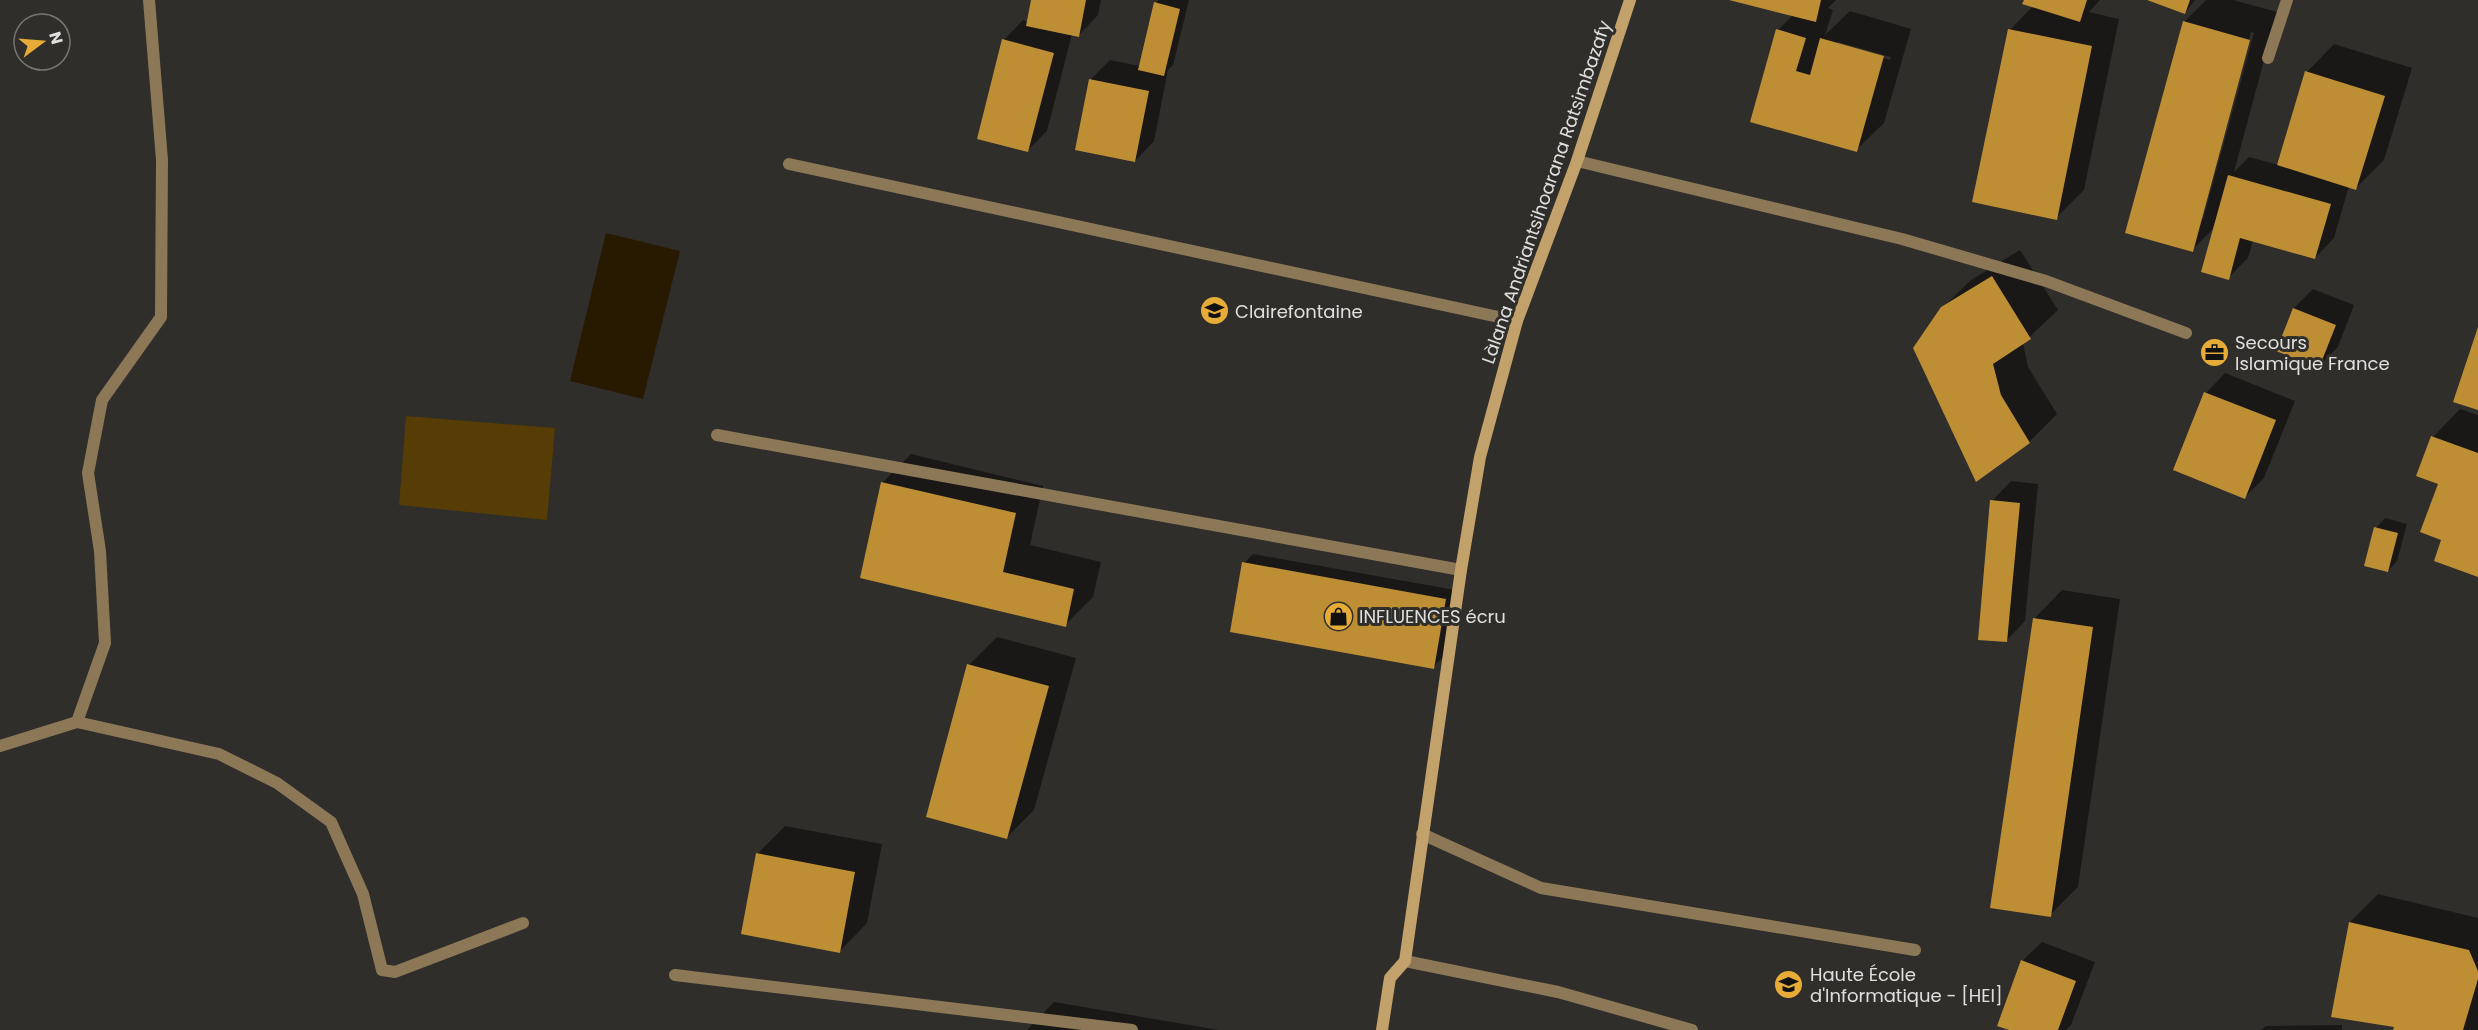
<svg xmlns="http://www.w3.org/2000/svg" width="2478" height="1030" font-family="Poppins,sans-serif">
<rect width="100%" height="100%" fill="#2f2e2b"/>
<path fill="#563c05" d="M 406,416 L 555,428 L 547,520 L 399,505 Z"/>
<path fill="#281a00" d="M 606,233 L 680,251 L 643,399 L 570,381 Z"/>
<path fill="#0007" fill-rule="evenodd" d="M 1033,0 L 1101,0 L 1098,15 L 1079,35 L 1072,34 L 1047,131 L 1028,150 L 1004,40 L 1023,20 L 1028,22 Z
M 1158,0 L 1189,0 L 1173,65 L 1168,70 L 1154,141 L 1135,161 L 1091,79 L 1110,60 L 1140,66 Z
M 1732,0 L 1836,0 L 1828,8 L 1833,10 L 1825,35 L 1850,11 L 1911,29 L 1884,123 L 1856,150 L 1752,121 L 1778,30 L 1793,15 ZM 1838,42 L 1891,57 L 1890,60 L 1838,45 Z
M 2025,0 L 2100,0 L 2089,12 L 2119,19 L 2084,190 L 2056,218 L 2010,30 L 2033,6 Z
M 2151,0 L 2195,0 L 2185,13 Z
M 2206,0 L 2233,0 L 2277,12 L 2234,172 L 2249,157 L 2279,165 L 2307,72 L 2334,44 L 2412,68 L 2384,160 L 2356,188 L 2349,186 L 2334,238 L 2315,258 L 2253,240 L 2248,258 L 2228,278 L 2215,227 L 2192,250 L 2184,22 ZM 2251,32 L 2254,33 L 2203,219 L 2200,219 Z
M 2020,250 L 2058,310 L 2023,343 L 2028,367 L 2057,414 L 2029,442 L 1942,308 L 1971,280 Z
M 2313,289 L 2354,305 L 2338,347 L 2318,367 L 2294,308 Z
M 2225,373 L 2295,401 L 2264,478 L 2245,497 L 2175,469 L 2206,393 Z
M 2460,409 L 2478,415 L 2478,576 L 2443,539 L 2440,483 L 2433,437 Z
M 911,454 L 1043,486 L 1030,545 L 1101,562 L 1093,597 L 1065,625 L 861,577 L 883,482 Z
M 2011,481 L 2038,484 L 2025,621 L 2006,641 L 1992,501 Z
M 2385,518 L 2407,524 L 2397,561 L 2388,571 L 2376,528 Z
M 1253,554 L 1455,590 L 1443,657 L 1433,667 L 1244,563 Z
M 2062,590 L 2120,599 L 2078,887 L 2050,915 L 2035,618 Z
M 997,637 L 1076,658 L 1034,810 L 1006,838 L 969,665 Z
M 785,826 L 882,844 L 867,923 L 840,951 L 757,854 Z
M 2378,894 L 2478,918 L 2478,1030 L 2394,1030 L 2395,1026 L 2333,1016 L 2350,922 Z
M 2042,942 L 2095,962 L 2071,1025 L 2066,1030 L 2013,1030 L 2022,961 Z
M 1054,1002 L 1219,1030 L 1027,1030 Z
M 2342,1025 L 2342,1030 L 2261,1030 L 2266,1026 Z"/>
<path fill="#be8e35" d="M 1031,0 L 1086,0 L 1079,37 L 1026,26 Z
M 1729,0 L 1821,0 L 1816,22 Z
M 2024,0 L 2087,0 L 2080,22 L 2022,4 Z
M 2147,0 L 2190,0 L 2185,14 Z
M 1154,2 L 1180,9 L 1164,76 L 1138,70 Z
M 2183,21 L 2250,40 L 2193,252 L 2125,233 Z
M 1776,29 L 1806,38 L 1796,71 L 1810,75 L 1820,38 L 1884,56 L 1857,152 L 1750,122 Z
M 2008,29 L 2092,46 L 2057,220 L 1972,202 Z
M 1002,39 L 1054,53 L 1028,152 L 977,139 Z
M 2305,71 L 2385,96 L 2356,190 L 2277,165 Z
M 1089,79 L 1149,91 L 1135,162 L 1075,150 Z
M 2228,175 L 2331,204 L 2315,259 L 2240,238 L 2229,280 L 2201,272 Z
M 1992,276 L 2031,339 L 1993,364 L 2001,395 L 2030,443 L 1976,482 L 1913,348 L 1941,307 Z
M 2293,308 L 2336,325 L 2319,368 L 2276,351 Z
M 2478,327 L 2478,410 L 2453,402 Z
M 2204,392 L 2276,420 L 2245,499 L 2173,470 Z
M 2431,436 L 2478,453 L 2478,577 L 2434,561 L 2441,540 L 2420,532 L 2438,484 L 2416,476 Z
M 881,482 L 1016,513 L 1003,572 L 1074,589 L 1066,627 L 860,578 Z
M 1990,500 L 2020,503 L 2007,642 L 1978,640 Z
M 2374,527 L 2398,533 L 2388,572 L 2364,566 Z
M 1242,562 L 1446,599 L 1434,669 L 1230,632 Z
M 2033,618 L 2093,627 L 2051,917 L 1990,908 Z
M 967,664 L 1049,686 L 1007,839 L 926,817 Z
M 756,853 L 855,872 L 840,953 L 741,934 Z
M 2349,922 L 2469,950 L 2478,971 L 2478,979 L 2463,1030 L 2393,1030 L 2394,1027 L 2331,1017 Z
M 2021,960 L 2076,981 L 2058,1030 L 2009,1030 L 1997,1026 Z"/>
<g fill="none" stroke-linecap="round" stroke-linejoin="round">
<path stroke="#8c7857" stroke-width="12" d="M 1422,834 L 1541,888 L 1915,950"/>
<path stroke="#8c7857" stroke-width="12" d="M 2268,58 L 2287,0
M 1577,161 L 1902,239 L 2046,281 L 2186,333
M 789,164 L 1517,321
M 717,435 L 1461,570
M 77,722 L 105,643 L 100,551 L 88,473 L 102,400 L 161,317 L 162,160 L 149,0
M 0,746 L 77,722 L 219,754 L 277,783 L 331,822 L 363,894 L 382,970 L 395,972 L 523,923
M 1405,961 L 1558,992 L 1692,1030
M 675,975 L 1132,1030"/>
<path stroke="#c2a16b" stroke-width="12" d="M 1382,1030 L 1390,978 L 1405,961 L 1461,570 L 1480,457 L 1517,321 L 1577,161 L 1630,0"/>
</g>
<defs>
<symbol id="school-disc" viewBox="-11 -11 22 22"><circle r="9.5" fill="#e7ac37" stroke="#2f2e2b"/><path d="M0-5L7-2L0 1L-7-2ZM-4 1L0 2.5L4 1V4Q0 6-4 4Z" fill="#111"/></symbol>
<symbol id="office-disc" viewBox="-11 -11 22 22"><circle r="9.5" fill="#e7ac37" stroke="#2f2e2b"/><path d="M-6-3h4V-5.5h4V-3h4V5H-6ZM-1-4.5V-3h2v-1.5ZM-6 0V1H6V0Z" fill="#111"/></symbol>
<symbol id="shop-disc" viewBox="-11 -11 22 22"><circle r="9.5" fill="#e7ac37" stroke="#2f2e2b"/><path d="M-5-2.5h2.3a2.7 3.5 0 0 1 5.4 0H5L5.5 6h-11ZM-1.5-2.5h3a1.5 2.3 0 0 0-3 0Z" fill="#111"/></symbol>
</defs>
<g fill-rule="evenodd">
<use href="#school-disc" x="1198" y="294" width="33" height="33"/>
<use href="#office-disc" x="2198" y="336" width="33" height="33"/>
<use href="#shop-disc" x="1322" y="600" width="33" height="33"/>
<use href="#school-disc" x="1772" y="968" width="33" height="33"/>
</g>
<g text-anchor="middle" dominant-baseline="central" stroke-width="6" stroke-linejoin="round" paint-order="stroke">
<g font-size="18" fill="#e0dfdd" stroke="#2f2e2b">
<text transform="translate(1546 192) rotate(-71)">Làlana Andriantsihoarana Ratsimbazafy</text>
</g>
<g font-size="18" fill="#e0dfdd" stroke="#2f2e2b" text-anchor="start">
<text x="1235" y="311">Clairefontaine</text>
<text x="2235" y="342">Secours<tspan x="2235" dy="21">Islamique France</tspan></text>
<text x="1359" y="616">INFLUENCES écru</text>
<text x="1810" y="974">Haute École<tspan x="1810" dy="21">d'Informatique - [HEI]</tspan></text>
</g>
</g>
<g transform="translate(42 42) rotate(74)"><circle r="28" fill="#2f2e2b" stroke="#767572" stroke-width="1.5"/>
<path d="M0-4.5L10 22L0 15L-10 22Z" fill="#e7ac37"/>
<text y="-9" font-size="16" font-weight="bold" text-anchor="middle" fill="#e0dfdd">N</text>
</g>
</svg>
